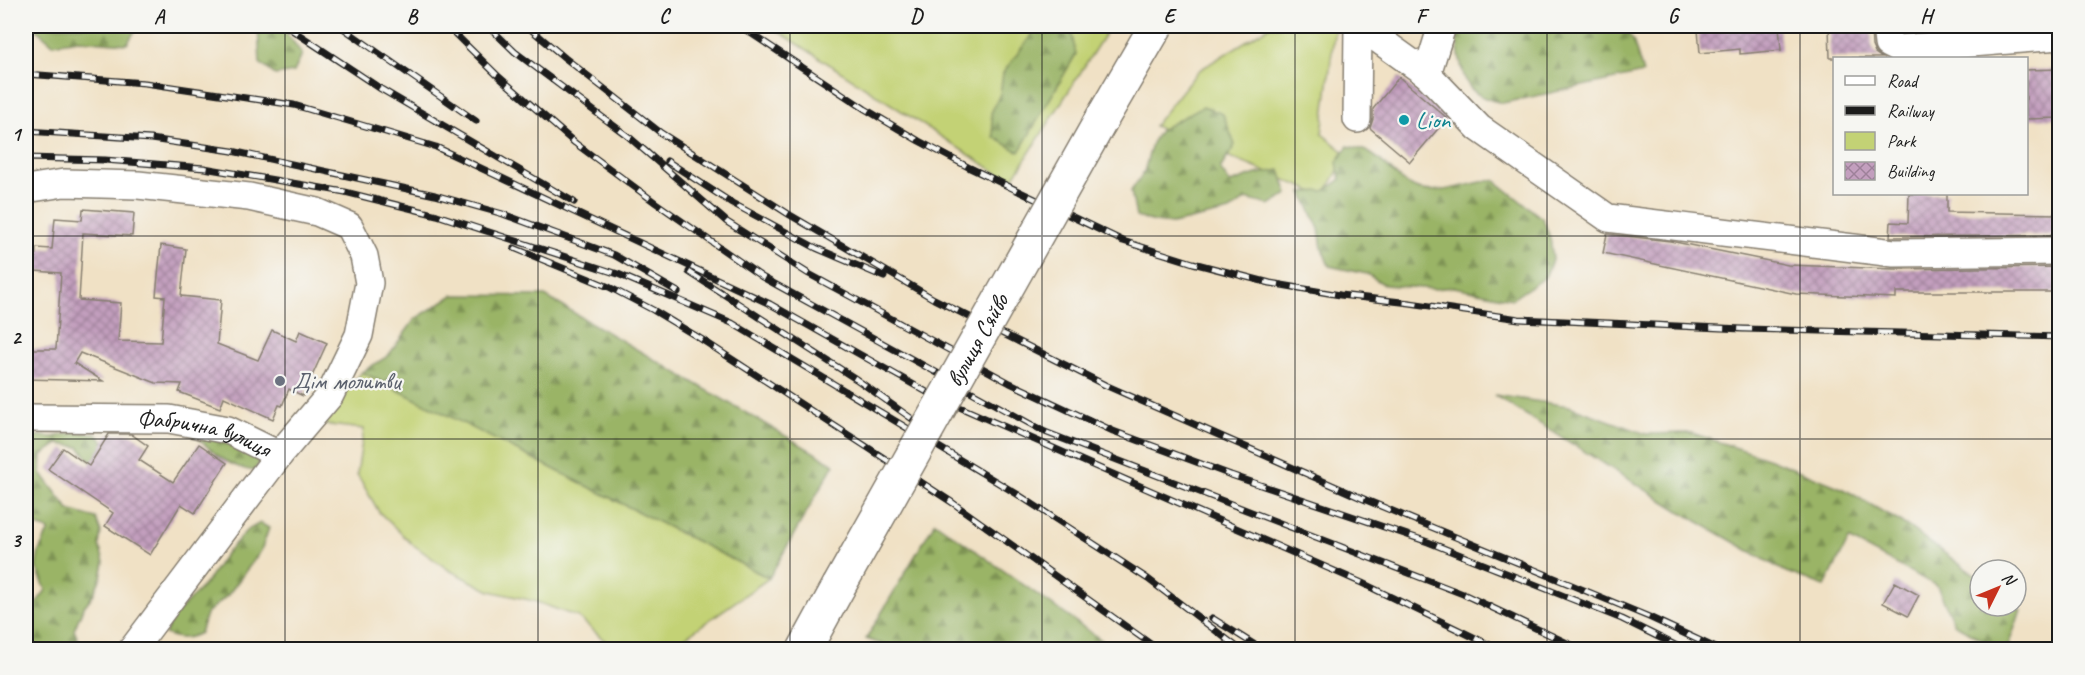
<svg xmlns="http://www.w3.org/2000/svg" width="2085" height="675" font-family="Caveat,sans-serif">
<defs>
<pattern id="forest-firs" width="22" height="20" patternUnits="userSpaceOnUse" patternTransform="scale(1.5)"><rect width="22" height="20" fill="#9ab466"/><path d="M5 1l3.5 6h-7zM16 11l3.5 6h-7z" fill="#7d9253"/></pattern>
<pattern id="building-cross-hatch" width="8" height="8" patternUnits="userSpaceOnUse" patternTransform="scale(1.5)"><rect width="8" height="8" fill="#c39fbe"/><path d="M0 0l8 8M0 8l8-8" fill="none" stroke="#9e819a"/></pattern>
</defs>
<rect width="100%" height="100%" fill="#f6f6f2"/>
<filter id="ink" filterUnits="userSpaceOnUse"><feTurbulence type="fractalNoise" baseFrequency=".0167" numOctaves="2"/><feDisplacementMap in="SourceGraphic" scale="12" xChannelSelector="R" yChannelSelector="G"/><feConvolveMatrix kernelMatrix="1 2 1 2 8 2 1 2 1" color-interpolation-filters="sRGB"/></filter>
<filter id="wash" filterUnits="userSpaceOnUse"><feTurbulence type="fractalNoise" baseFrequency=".008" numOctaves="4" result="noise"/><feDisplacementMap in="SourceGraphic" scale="24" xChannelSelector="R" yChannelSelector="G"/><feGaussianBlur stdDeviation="1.35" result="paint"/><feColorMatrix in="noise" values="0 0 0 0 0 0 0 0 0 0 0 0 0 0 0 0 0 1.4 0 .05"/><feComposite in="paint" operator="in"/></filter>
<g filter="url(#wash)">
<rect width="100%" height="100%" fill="#f0e1c5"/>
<path fill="#c3d275" stroke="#707748" stroke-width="1.5" d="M 770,26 L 1110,26 L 1011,182 Z
M 1270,26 L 1335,26 L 1322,134 L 1347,154 L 1324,196 L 1154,126 L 1198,71 Z
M 1909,26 L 2059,26 L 1919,38 L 1910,33 Z
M 362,372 L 769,578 L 668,649 L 624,649 L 612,647 L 578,617 L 534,601 L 490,591 L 449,570 L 412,544 L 379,512 L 357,474 L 364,429 L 320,424 Z"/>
<path fill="url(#forest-firs)" stroke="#5b6841" stroke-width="1.5" d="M 32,26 L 138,26 L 127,44 L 78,40 L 53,44 Z
M 258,26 C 284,25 288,34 302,54 L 294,72 L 275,75 L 260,63 Z
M 1038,26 L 1070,26 L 1076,54 L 1019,152 L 994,137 L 991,113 L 1000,94 L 1003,73 Z
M 1456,26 L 1622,26 L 1633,40 L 1643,73 L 1503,103 C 1490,100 1477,97 1469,86 C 1461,76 1456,39 1456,26 Z
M 1203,106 L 1223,114 L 1235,145 L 1220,169 L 1230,183 L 1256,174 L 1280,170 L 1288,194 L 1269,205 L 1246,199 L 1230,211 L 1172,224 L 1155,222 L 1136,217 L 1131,191 L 1144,172 L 1152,143 L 1160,130 Z
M 1348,146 C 1354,148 1361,149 1366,151 C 1385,159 1396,181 1415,188 C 1437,197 1471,182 1494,180 L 1543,219 L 1550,238 L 1553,258 L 1545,277 L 1512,299 L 1454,287 L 1434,289 L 1385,285 L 1367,274 L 1329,266 L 1322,248 L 1319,229 L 1302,192 L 1324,191 L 1340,180 L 1337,162 Z
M 453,295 L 545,296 L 834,464 L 769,578 L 362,372 L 388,356 L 415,319 Z
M 1494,395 L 1569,406 L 1646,434 L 1692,433 L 1770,459 L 1844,489 L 1907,526 L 1980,579 L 1980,606 L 2015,606 L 2021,610 L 2007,649 L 1999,649 L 1954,624 L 1937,586 L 1849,539 L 1825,586 L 1786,572 L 1678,510 Z
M 76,432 L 96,434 L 107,445 L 94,465 L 79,447 L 58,444 L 42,455 L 41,473 L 69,510 L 96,518 L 101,532 L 99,545 L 104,562 L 101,577 L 93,595 L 83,608 L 74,630 L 82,649 L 26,649 L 26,607 L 34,606 L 46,590 L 36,567 L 39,551 L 49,530 L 26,523 L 26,435 L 53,437 Z
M 194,434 L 265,451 L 255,471 C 229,468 212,452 194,434 Z
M 935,522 L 1114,649 L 900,650 L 866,639 Z
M 260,523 L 269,528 L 261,551 L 228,595 L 206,614 L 200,633 C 187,640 178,639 165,634 L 173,617 L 206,583 L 224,556 L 246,531 Z"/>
<g id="blocks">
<path fill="url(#building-cross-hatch)" d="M 1779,26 L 1781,50 L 1740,54 L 1740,49 L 1700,53 L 1698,30 L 1724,28 L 1724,30 Z
M 1829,26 L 1871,26 L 1872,46 L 1875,53 L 1882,58 L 1830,58 Z
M 2060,69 L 2060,118 L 2026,119 L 2026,70 Z
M 1399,77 L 1447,118 L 1410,162 L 1370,128 L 1373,119 L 1373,109 Z
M 1909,194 L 1947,194 L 1947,212 L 2060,214 L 2060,235 L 1890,237 L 1891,222 L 1908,223 Z
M 83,209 L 134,213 L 132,236 L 83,233 L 79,300 L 121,303 L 118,341 L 161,342 L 165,297 L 156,296 L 161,245 L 186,249 L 181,296 L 221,300 L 217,344 L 258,360 L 272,330 L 296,341 L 300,331 L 327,343 L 303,396 L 289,389 L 282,406 L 279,405 L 273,419 L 224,397 L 220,408 L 179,392 L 182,384 L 156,383 L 80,353 L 74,363 L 103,381 L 26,379 L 26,349 L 56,349 L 61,273 L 35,271 L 36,248 L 52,249 L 55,218 L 82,220 Z
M 1607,234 L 1670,241 L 1788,265 L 1894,269 L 2060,267 L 2060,292 L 1896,292 L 1896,298 L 1796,294 L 1603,253 Z
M 109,434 L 131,434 L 148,446 L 139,460 L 173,482 L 199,444 L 227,463 L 195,513 L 181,504 L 150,555 L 105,526 L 113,513 L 48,469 L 63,448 L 89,466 Z
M 1895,582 L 1919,595 L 1908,616 L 1883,603 Z"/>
</g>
</g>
<g filter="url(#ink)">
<use href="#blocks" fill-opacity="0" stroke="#867e70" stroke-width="1.5"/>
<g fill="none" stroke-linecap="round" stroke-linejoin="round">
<defs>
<g id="minor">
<path d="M 1360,26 L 1427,74 L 1479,128 L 1608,218 L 1894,253 L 2060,251"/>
<path d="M 1886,26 L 1888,44 L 1898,49 L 2060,36"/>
<path d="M 1427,74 L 1442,26"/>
<path d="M 1357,119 L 1358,26"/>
<path d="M 26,189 L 64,183 L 138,185 L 249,197 L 317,212 L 349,226 L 364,256 L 369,283 L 359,335 L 330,395 L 279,455"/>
<path id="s1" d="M 26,418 L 169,419 L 228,430 L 279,455 L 132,650"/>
</g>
<path id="major" d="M 1100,122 L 1156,26
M 804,650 L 839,586"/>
</defs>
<use href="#minor" stroke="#867e70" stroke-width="30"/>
<use href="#major" stroke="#867e70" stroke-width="36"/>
<use href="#minor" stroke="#fff" stroke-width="27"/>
<use href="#major" stroke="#fff" stroke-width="33"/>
<defs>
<path id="rail" d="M 286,26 L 381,89 L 574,202
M 340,26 L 476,121
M 447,26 L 499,77 L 575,143 L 656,203 L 762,277 L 1045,432 L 1463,594 L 1582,650
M 488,26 L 515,52 L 629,137 L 727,222 L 809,274 L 1010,383 L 1113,431 L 1231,475 L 1428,542 L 1622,619 L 1685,650
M 527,26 L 565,58 L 661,133 L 790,215 L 934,299 L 1105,385 L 1366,500 L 1649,617 L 1720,650
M 740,26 L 865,109 L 919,141 L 970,168 L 1123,241 L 1193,263 L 1270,283 L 1340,295 L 1410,303 L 1519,319 L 1743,329 L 2060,337
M 26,74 L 145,83 L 294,105 L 436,147 L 770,304 L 932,395 L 1362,583 L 1500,650
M 26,131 L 151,139 L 232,151 L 435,195 L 503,214 L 614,255 L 678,292
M 26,158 L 105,160 L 204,168 L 345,192 L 437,215 L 618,274 L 732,323 L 1017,494 L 1148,579 L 1241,650
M 667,161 L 732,203 L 816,248 L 884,277
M 514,248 L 609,287 L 653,310 L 701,339 L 953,503 L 1159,650
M 689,272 L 856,379 L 939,438
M 1212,618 L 1263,650"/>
</defs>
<use href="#rail" stroke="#1c1c1c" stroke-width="7"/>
<use href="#rail" stroke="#f6f6f2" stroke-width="4.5" stroke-dasharray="14" stroke-linecap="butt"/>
<defs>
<g id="major-bridge">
<path id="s2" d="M 839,586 L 1100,122"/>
</g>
</defs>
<use href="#major-bridge" stroke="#867e70" stroke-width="36" stroke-linecap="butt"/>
<use href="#major-bridge" stroke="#fff" stroke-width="33"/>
</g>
</g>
<path fill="none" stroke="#1c1c1c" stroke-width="1.5" stroke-opacity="0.55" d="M 285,26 L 285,650M 538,26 L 538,650M 790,26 L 790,650M 1042,26 L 1042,650M 1295,26 L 1295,650M 1547,26 L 1547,650M 1800,26 L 1800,650M 26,236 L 2060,236M 26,439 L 2060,439"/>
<circle fill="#0f9aa8" stroke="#f6f6f2" stroke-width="2" cx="1404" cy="120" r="6"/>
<circle fill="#6b7280" stroke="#f6f6f2" stroke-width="2" cx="280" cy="381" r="6"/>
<g text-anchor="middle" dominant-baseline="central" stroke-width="4.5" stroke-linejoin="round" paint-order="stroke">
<g font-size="24" fill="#0d838f" stroke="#f6f6f2" text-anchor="start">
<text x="1416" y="120">Lion</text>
</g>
<g font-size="24" fill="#1c1c1c" stroke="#f6f6f2">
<text stroke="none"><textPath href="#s2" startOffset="282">вулиця Сяйво</textPath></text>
<text stroke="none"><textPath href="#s1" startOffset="180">Фабрична вулиця</textPath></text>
</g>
<g font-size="24" fill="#5b616d" stroke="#f6f6f2" text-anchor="start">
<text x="292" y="381">Дім молитви</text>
</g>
</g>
<rect width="2085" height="675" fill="none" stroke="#f6f6f2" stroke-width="66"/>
<rect x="1833" y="57" width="195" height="138" fill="#f6f6f2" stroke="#9f9f9c" stroke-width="1.5"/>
<rect x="1845" y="76" width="30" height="9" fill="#ffffff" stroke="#9f9f9c" stroke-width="1.5"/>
<text x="1887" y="87" font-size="18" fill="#1c1c1c">Road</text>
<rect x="1845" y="106" width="30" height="9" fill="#1c1c1c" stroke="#9f9f9c" stroke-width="1.5"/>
<text x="1887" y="117" font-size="18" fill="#1c1c1c">Railway</text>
<rect x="1845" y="132" width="30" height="18" fill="#c3d275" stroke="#9f9f9c" stroke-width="1.5"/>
<text x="1887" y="147" font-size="18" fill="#1c1c1c">Park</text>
<rect x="1845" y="162" width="30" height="18" fill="url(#building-cross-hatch)" stroke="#9f9f9c" stroke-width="1.5"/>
<text x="1887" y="177" font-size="18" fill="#1c1c1c">Building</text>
<g transform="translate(1998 588) rotate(47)"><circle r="28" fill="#f6f6f2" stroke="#9f9f9c" stroke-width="1.5"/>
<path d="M0-4.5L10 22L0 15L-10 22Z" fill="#c8321e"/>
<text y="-9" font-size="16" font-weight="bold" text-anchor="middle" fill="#1c1c1c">N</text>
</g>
<rect x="33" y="33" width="2019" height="609" fill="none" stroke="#1c1c1c" stroke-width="2"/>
<g font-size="20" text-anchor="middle" font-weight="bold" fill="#1c1c1c">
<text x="159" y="23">A</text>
<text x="412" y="23">B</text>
<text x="664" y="23">C</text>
<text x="916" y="23">D</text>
<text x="1169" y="23">E</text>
<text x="1421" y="23">F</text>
<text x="1673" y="23">G</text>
<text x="1926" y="23">H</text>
<text x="16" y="141">1</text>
<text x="16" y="344">2</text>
<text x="16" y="547">3</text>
</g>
</svg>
